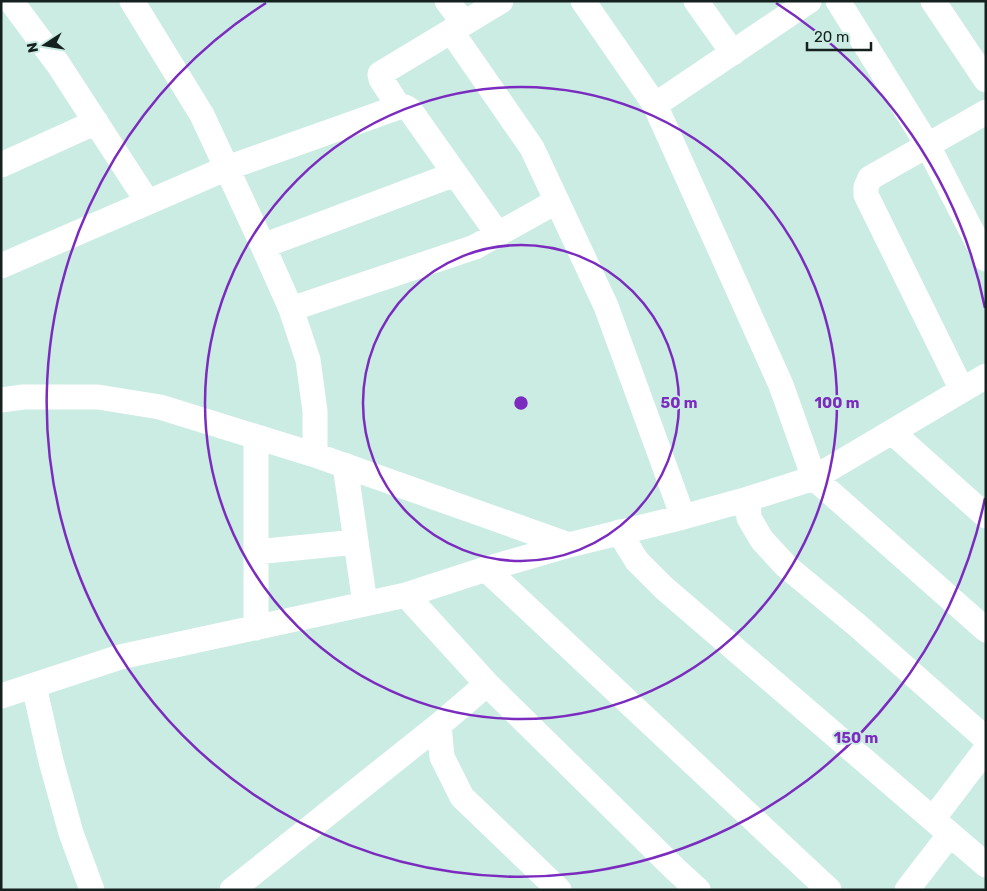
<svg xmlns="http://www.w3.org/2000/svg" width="987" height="891" font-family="Rubik,sans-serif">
<rect width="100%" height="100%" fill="#cbece3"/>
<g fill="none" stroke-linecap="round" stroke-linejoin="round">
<path stroke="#fff" stroke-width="25" d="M 11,1 L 58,64 L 147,201
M 132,1 L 202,115 L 263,246 L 291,309 L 308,360 L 315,411 L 315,455
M 447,1 L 464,23
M 583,1 L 655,105 L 781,385 L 814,478 L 986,630
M 696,1 L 733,53
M 838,1 L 927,144 L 986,259
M 933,1 L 986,80
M 451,31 L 532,148 L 606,306 L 683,517
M 655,105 L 809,1
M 399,107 L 381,79 L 380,74 L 501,1
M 1,165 L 96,122
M 263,246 L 455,174
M 1,266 L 227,168 L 399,107 L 405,107 L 410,110 L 497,233
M 291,309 L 475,247 L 557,201
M 962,390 L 866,195 L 866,187 L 870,178 L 986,112
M 1,400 L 23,397 L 98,397 L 160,407 L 315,455 L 569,545
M 892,432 L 986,516
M 345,465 L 365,604
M 748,499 L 749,518 L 762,540 L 786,566 L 858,626 L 986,739
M 619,532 L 637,561 L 664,588 L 986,865
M 256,552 L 356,542
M 486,569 L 829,890
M 406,595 L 487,684 L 675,869 L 698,890
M 256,628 L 256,437
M 34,686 L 51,761 L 71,833 L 92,890
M 1,696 L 120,657 L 406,595 L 486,569 L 569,545 L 683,517 L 748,499 L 814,478 L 986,376
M 439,725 L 442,757 L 462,797 L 559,890
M 933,819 L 986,749
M 232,890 L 439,725 L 487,684
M 907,890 L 950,834"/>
</g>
<g fill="none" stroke="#7b2cbf" stroke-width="2.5">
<circle cx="521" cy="403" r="158"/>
<circle cx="521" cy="403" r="316"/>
<path d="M985 498A474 474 0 1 1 266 3M776 3A474 474 0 0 1 985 308"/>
</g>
<circle cx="521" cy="403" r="8" fill="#7b2cbf" stroke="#cbece3" stroke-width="2.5"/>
<g font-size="15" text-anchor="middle" font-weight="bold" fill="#7b2cbf" stroke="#cbece3" stroke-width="4" stroke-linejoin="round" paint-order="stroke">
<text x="679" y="408">50 m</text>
<text x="837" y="408">100 m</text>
<text x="856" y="743">150 m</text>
</g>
<rect width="987" height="891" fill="none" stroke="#14211e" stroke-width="5"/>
<g transform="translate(45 45) rotate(258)" stroke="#cbece3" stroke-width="4" paint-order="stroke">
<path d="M0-4L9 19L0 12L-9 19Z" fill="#14211e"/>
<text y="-8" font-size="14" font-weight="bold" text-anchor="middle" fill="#14211e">N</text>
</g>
<path d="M807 42v8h64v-8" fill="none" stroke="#14211e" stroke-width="2.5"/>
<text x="814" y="42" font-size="15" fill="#14211e" stroke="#cbece3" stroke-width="4" paint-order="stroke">20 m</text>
</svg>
